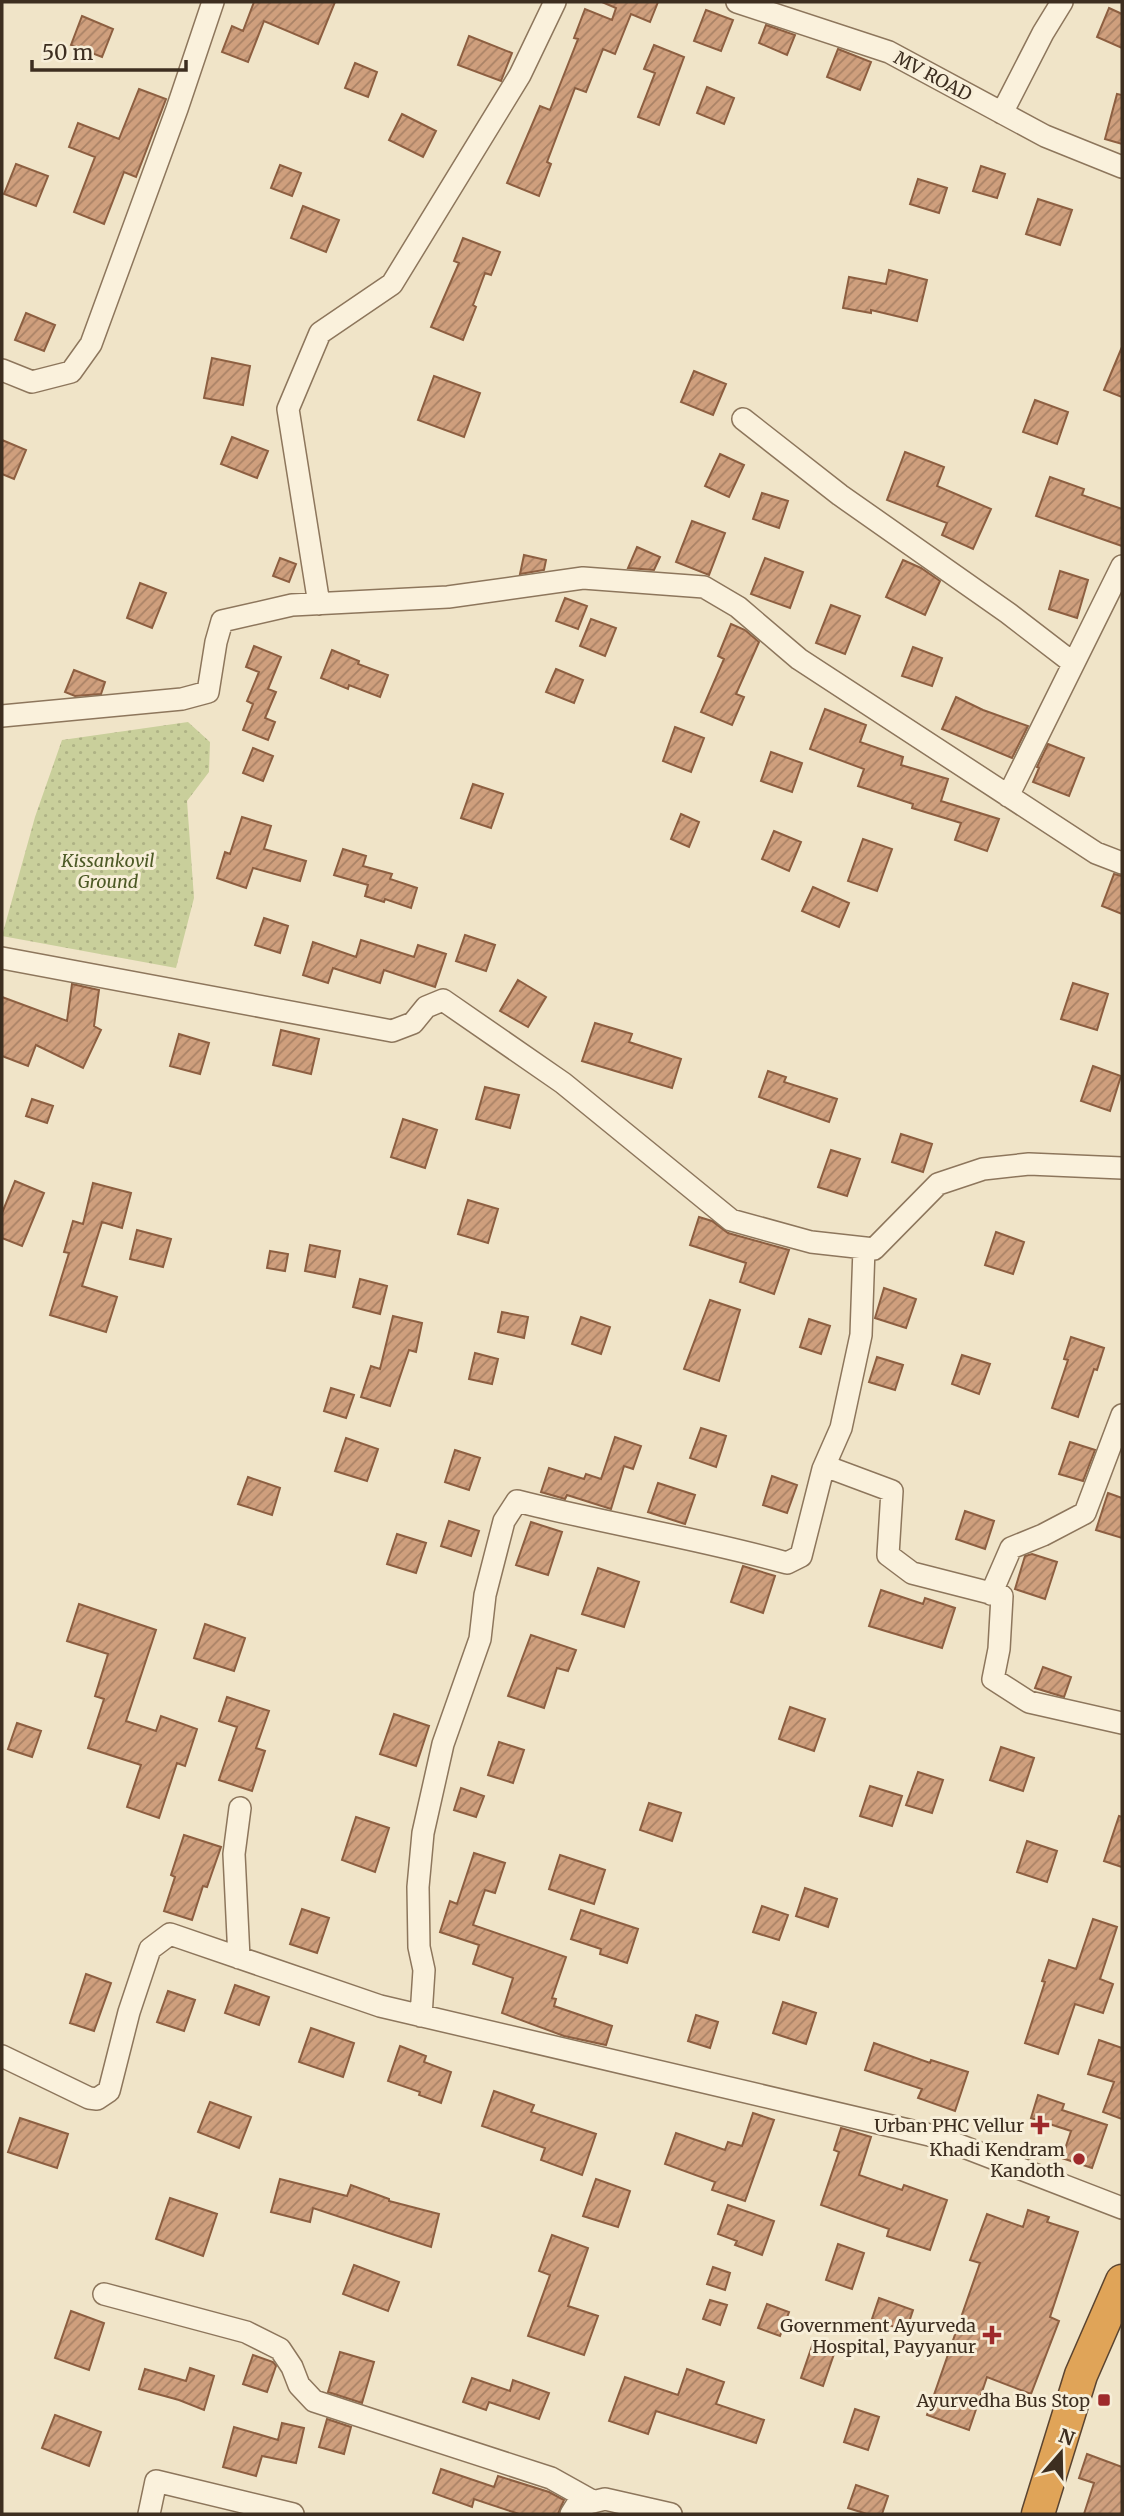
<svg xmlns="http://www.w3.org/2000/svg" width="1124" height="2516" font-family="Merriweather,serif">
<defs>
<pattern id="green-dots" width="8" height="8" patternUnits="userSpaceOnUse" patternTransform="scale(1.75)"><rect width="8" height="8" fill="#c9cf9b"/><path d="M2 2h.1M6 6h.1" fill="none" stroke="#aeb285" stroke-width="1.8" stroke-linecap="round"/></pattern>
<pattern id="building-hatch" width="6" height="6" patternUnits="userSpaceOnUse" patternTransform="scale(1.75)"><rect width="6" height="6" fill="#cf9f7d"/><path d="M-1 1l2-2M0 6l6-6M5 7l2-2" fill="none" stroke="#a98266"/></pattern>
</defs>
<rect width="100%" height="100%" fill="#f0e4c8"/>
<path fill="url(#green-dots)" d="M 188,722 L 210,742 L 209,772 L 187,801 L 194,898 L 176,968 L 2,936 L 35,817 L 62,740 Z"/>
<path fill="url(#building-hatch)" stroke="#8d5f41" stroke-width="2" d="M 254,2 L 335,2 L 318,44 L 264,21 L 248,62 L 222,52 L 232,26 L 243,31 Z
M 602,2 L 658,2 L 650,22 L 631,14 L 615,54 L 603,49 L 586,92 L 575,88 L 547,162 L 551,164 L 539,196 L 507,183 L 540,106 L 550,110 L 578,39 L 574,38 L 585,9 L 612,20 L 616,8 Z
M 1109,8 L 1122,14 L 1122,48 L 1097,37 Z
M 706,10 L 733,20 L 721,51 L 694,41 Z
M 82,16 L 113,29 L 102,57 L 71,45 Z
M 766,25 L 795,35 L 787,55 L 759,43 Z
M 469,36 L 512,53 L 501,81 L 458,65 Z
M 654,45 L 684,57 L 659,125 L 638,117 L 655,73 L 644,69 Z
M 838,49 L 871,62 L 860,90 L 827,77 Z
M 355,63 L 377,72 L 368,97 L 345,88 Z
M 707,87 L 734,98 L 724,124 L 697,113 Z
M 139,89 L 166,99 L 136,177 L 124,172 L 104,224 L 74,212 L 95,157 L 69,147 L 78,123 L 119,139 Z
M 1117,94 L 1122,95 L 1122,144 L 1105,139 Z
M 402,114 L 436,131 L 423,157 L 389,140 Z
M 16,164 L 48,176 L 36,206 L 4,194 Z
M 280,165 L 301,173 L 292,196 L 271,188 Z
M 981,166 L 1005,174 L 997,198 L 973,191 Z
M 918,179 L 947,188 L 939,213 L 910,204 Z
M 1038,199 L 1072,210 L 1060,245 L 1026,234 Z
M 303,206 L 339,220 L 326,252 L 291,238 Z
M 463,238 L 500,252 L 491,275 L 485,273 L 473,305 L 476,307 L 463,340 L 431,327 L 459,263 L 454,261 Z
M 889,270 L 927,280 L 917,321 L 871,310 L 871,313 L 843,308 L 849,277 L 886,284 Z
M 26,313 L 55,325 L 44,351 L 15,340 Z
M 1122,347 L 1122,397 L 1104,390 Z
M 212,358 L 250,366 L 243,405 L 204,398 Z
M 694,371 L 726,384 L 713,415 L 681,402 Z
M 434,376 L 480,393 L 464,437 L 418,420 Z
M 1035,400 L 1068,412 L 1057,444 L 1023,432 Z
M 232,437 L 268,451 L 257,478 L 221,464 Z
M 2,440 L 26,450 L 14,479 L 2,474 Z
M 905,452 L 944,467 L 937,486 L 991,509 L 973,549 L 942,535 L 947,523 L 887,500 Z
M 720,454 L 744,465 L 729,497 L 705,486 Z
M 1050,477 L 1084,489 L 1082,495 L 1122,509 L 1122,546 L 1036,516 Z
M 762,493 L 788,501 L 779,528 L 753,519 Z
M 692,521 L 725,533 L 709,575 L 676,562 Z
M 637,547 L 660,557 L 654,570 L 628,568 Z
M 524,555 L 546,560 L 544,570 L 520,574 Z
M 280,558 L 296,564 L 289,582 L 273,576 Z
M 765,558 L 803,572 L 790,608 L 751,594 Z
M 903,560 L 921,568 L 940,581 L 925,615 L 886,597 Z
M 1060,571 L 1088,580 L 1077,618 L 1049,609 Z
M 140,583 L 166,593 L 152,628 L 127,618 Z
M 565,598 L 587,606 L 578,629 L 556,621 Z
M 831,605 L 860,616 L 845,654 L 816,643 Z
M 591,619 L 616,628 L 605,656 L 580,646 Z
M 731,624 L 745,630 L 759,642 L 736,694 L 744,697 L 732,725 L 701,712 L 724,659 L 718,656 Z
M 254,646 L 281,657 L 268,689 L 276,692 L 265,718 L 275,722 L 268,740 L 243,730 L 253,704 L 247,701 L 259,672 L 246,667 Z
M 913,647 L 942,658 L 932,686 L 902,676 Z
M 332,650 L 359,661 L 358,664 L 388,675 L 380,697 L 349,685 L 348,689 L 321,678 Z
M 556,669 L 583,680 L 574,703 L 546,692 Z
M 74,670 L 105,682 L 101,694 L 75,696 L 65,692 Z
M 956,697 L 983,710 L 1028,726 L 1012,758 L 942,729 Z
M 825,709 L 866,725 L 860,742 L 903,757 L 901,765 L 948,779 L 941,801 L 999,819 L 987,851 L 955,840 L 961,823 L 912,808 L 913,804 L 858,786 L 864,769 L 810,749 Z
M 675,727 L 704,738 L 691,772 L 663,761 Z
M 1048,744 L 1084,758 L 1069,796 L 1033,782 L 1039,768 L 1037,767 Z
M 253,748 L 273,756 L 263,781 L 243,773 Z
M 771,752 L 802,763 L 792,792 L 761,781 Z
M 473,784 L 503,794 L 491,828 L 461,818 Z
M 681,814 L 699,822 L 689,847 L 671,839 Z
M 242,817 L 271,826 L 264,849 L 306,861 L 300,881 L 253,868 L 246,888 L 217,878 L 225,852 L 230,854 Z
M 774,831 L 801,842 L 789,871 L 762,859 Z
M 863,839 L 892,849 L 877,891 L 848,881 Z
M 343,849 L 366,856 L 363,866 L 392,874 L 390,879 L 417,888 L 411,908 L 385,899 L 384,902 L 365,896 L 368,885 L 334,875 Z
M 1114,874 L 1122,876 L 1122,914 L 1102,906 Z
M 813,887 L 849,903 L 839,927 L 802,911 Z
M 264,918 L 288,926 L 280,953 L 255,945 Z
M 465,935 L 495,945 L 486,971 L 456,961 Z
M 361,940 L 414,957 L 418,945 L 446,954 L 435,987 L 384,970 L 380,983 L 333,968 L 328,983 L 303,975 L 313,942 L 356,957 Z
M 518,980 L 546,997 L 528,1027 L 500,1011 Z
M 1073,983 L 1108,994 L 1097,1030 L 1061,1019 Z
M 72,984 L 99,990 L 94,1026 L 101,1030 L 83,1068 L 36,1045 L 28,1066 L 2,1056 L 2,997 L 67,1021 Z
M 595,1023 L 632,1034 L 629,1042 L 681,1059 L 672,1088 L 582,1061 Z
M 281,1030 L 319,1039 L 311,1074 L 273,1065 Z
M 179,1034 L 209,1043 L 200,1074 L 170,1066 Z
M 1093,1066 L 1121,1076 L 1110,1111 L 1081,1101 Z
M 768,1071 L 786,1077 L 784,1082 L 837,1099 L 829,1122 L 759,1097 Z
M 485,1087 L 519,1095 L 510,1128 L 476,1119 Z
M 32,1099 L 53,1106 L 47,1123 L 26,1116 Z
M 403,1119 L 437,1130 L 425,1168 L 391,1157 Z
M 901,1134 L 932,1144 L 923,1172 L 892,1162 Z
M 831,1150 L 860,1159 L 847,1196 L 818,1187 Z
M 15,1181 L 44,1193 L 22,1246 L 2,1238 L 2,1213 Z
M 93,1183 L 131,1193 L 122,1228 L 102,1222 L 82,1286 L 117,1297 L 106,1332 L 50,1315 L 69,1253 L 64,1252 L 73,1221 L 83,1224 Z
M 468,1200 L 498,1209 L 488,1243 L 458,1234 Z
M 699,1217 L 712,1221 L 728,1233 L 789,1250 L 774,1294 L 740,1282 L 746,1263 L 690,1245 Z
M 137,1230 L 171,1239 L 163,1267 L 130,1259 Z
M 996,1232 L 1024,1242 L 1013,1274 L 985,1265 Z
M 310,1245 L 340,1251 L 335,1277 L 305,1271 Z
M 270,1251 L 288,1254 L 285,1271 L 267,1268 Z
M 360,1279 L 387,1286 L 380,1314 L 353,1307 Z
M 884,1288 L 916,1299 L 906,1328 L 875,1318 Z
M 710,1300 L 740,1310 L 719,1381 L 684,1369 Z
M 502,1312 L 528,1317 L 524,1338 L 498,1332 Z
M 393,1316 L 422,1323 L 416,1352 L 409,1350 L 390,1406 L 361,1397 L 371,1366 L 380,1369 Z
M 581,1317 L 610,1327 L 601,1354 L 572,1344 Z
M 809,1319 L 830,1326 L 821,1354 L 800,1347 Z
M 1071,1337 L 1104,1348 L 1097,1370 L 1094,1369 L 1078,1417 L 1052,1408 L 1068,1360 L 1064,1359 Z
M 475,1353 L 498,1359 L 492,1384 L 469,1379 Z
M 962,1355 L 990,1364 L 979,1394 L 952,1384 Z
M 877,1357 L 903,1365 L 895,1390 L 869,1382 Z
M 331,1388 L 354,1395 L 346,1418 L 324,1411 Z
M 701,1428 L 726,1436 L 716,1467 L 690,1458 Z
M 615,1437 L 641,1446 L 633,1469 L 624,1466 L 611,1509 L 567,1495 L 565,1499 L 541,1492 L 549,1468 L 584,1479 L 586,1474 L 601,1479 Z
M 346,1438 L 378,1449 L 367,1481 L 335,1471 Z
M 1070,1442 L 1095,1450 L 1083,1481 L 1059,1474 Z
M 455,1450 L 480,1458 L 469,1490 L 445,1482 Z
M 772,1476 L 797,1485 L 787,1513 L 763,1505 Z
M 248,1477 L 280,1488 L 272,1515 L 238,1504 Z
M 658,1483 L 695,1495 L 685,1524 L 648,1512 Z
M 1108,1493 L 1122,1498 L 1122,1538 L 1096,1530 Z
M 965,1511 L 994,1521 L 985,1549 L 956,1539 Z
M 449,1521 L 479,1531 L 471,1556 L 441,1546 Z
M 531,1522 L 562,1532 L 548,1575 L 516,1565 Z
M 397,1534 L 426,1543 L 416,1573 L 387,1564 Z
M 1032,1554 L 1057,1562 L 1045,1599 L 1015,1589 L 1025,1556 Z
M 743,1566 L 775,1576 L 763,1613 L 731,1602 Z
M 598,1568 L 639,1582 L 624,1627 L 582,1614 Z
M 881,1590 L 923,1604 L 925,1598 L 955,1608 L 942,1648 L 869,1626 Z
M 79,1604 L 156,1630 L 126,1721 L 156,1731 L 161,1716 L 197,1729 L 185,1766 L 177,1763 L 159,1818 L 127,1807 L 141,1765 L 88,1748 L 104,1699 L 95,1696 L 108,1654 L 67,1641 Z
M 205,1624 L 245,1638 L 234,1671 L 194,1658 Z
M 531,1635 L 576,1650 L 568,1671 L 557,1668 L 544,1708 L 508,1696 Z
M 1043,1667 L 1071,1677 L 1064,1697 L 1035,1688 Z
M 227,1697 L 269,1711 L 256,1748 L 265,1751 L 252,1791 L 219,1780 L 237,1727 L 219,1721 Z
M 790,1707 L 825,1719 L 814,1751 L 779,1739 Z
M 394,1714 L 429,1726 L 416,1766 L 380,1754 Z
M 17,1723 L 41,1731 L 32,1757 L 8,1749 Z
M 499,1742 L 524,1750 L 513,1783 L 488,1775 Z
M 1001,1747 L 1034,1758 L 1023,1791 L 990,1780 Z
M 918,1772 L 943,1780 L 932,1813 L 906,1805 Z
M 870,1786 L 902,1796 L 892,1826 L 860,1816 Z
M 461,1788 L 484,1796 L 476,1817 L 454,1810 Z
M 649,1803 L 681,1813 L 672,1841 L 640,1830 Z
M 1119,1816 L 1122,1817 L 1122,1867 L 1104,1861 Z
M 356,1817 L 389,1828 L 375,1872 L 342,1860 Z
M 184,1835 L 221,1847 L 207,1887 L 203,1886 L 192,1920 L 164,1911 L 175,1877 L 171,1875 Z
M 1027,1841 L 1057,1851 L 1047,1882 L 1017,1872 Z
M 474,1853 L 505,1863 L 495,1893 L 485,1890 L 473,1925 L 566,1957 L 552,1998 L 556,1999 L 554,2006 L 612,2026 L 606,2045 L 564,2036 L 502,2013 L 513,1978 L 473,1964 L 479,1945 L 440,1932 L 450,1901 L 457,1904 Z
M 560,1855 L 605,1870 L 594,1904 L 549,1889 Z
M 805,1888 L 837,1899 L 828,1927 L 796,1916 Z
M 762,1906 L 788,1915 L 779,1940 L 753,1932 Z
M 302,1909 L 329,1918 L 317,1953 L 290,1944 Z
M 581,1910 L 638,1929 L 627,1963 L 600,1954 L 601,1949 L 571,1939 Z
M 1093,1919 L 1117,1927 L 1100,1979 L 1113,1984 L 1103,2013 L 1075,2004 L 1058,2054 L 1025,2043 L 1045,1982 L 1042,1981 L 1049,1960 L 1076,1969 Z
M 86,1974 L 111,1983 L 94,2031 L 70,2023 Z
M 235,1985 L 269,1997 L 259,2025 L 225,2013 Z
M 168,1991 L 195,2000 L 184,2031 L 157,2022 Z
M 783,2002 L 816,2013 L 806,2044 L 773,2033 Z
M 696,2015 L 718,2022 L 710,2048 L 688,2041 Z
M 311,2028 L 354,2043 L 343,2077 L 299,2062 Z
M 1099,2040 L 1122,2048 L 1122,2119 L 1103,2112 L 1114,2082 L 1088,2074 Z
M 874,2043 L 930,2063 L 931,2060 L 968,2072 L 955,2111 L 918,2098 L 922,2089 L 865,2070 Z
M 400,2046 L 426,2056 L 424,2062 L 451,2072 L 441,2103 L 419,2095 L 420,2092 L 388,2081 Z
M 494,2091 L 534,2105 L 531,2112 L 596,2134 L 582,2175 L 541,2160 L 545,2148 L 482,2126 Z
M 1038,2095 L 1064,2104 L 1062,2110 L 1107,2125 L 1092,2168 L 1062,2158 L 1071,2131 L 1031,2118 Z
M 210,2102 L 251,2117 L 239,2148 L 198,2132 Z
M 753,2113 L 774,2120 L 745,2201 L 712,2190 L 715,2182 L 665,2164 L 676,2133 L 725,2150 L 728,2142 L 742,2146 Z
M 20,2118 L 68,2134 L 57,2168 L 8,2152 Z
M 841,2128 L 871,2137 L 859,2175 L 902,2190 L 904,2185 L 947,2200 L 930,2250 L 887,2236 L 889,2229 L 821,2205 L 839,2152 L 834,2150 Z
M 280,2179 L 347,2196 L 351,2185 L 389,2199 L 389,2201 L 439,2214 L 431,2247 L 313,2208 L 310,2222 L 271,2212 Z
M 596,2179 L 630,2191 L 618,2227 L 583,2216 Z
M 170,2198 L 217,2214 L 203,2256 L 156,2239 Z
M 728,2205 L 774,2221 L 762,2255 L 735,2245 L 737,2241 L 718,2234 Z
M 1028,2210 L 1049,2217 L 1047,2222 L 1078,2232 L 1050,2317 L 1059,2321 L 1031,2394 L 987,2377 L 969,2430 L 927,2415 L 980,2263 L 970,2260 L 987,2214 L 1023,2227 Z
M 552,2235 L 588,2248 L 568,2306 L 598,2316 L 584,2355 L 528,2336 L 550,2275 L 539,2271 Z
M 838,2244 L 864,2253 L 852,2289 L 826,2280 Z
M 354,2265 L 399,2282 L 388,2311 L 343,2294 Z
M 713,2267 L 730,2273 L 725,2290 L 707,2284 Z
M 879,2298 L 913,2310 L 906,2331 L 872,2319 Z
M 710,2300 L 727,2305 L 720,2325 L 703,2319 Z
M 767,2304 L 789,2312 L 780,2336 L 758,2328 Z
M 71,2311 L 104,2323 L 89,2370 L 55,2358 Z
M 813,2343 L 835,2351 L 823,2386 L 801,2378 Z
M 340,2352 L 374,2362 L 362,2403 L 328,2392 Z
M 253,2355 L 273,2362 L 276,2366 L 267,2392 L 243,2384 Z
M 190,2368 L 214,2376 L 204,2410 L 179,2400 L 139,2389 L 145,2369 L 186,2381 Z
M 687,2369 L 724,2382 L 716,2404 L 764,2420 L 756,2443 L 656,2411 L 648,2434 L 609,2421 L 625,2377 L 678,2395 Z
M 472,2378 L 510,2391 L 513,2380 L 549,2393 L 539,2419 L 489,2402 L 486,2410 L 463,2402 Z
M 855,2409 L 879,2417 L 868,2450 L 844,2442 Z
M 55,2415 L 101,2432 L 89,2466 L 42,2448 Z
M 327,2419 L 351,2427 L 344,2454 L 319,2447 Z
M 282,2423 L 304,2428 L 296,2463 L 262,2456 L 256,2476 L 223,2467 L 234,2427 L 278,2440 Z
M 1087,2454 L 1122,2467 L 1122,2514 L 1084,2514 L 1094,2483 L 1079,2478 Z
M 441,2469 L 494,2487 L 498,2476 L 549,2492 L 564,2500 L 558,2514 L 519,2514 L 474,2499 L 472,2507 L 433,2493 Z
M 856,2485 L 888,2496 L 882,2514 L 867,2514 L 848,2508 Z"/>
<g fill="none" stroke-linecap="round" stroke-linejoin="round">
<defs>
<path id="minor" d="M 737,2 L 889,52 L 1045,136 L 1122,167
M 1002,113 L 1043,33 L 1062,2
M 2,370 L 32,382 L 71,372 L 91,344 L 177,109 L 213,2
M 743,419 L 840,495 L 1008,613 L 1073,663
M 319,604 L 288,409 L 320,333 L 392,284 L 520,75 L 555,2
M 2,716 L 182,699 L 208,692 L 216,642 L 222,621 L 292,605 L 448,597 L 583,578 L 704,587 L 738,607 L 799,659 L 1096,853 L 1122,863
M 1008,796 L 1122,566
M 2,958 L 392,1031 L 413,1023 L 426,1007 L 443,1000 L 563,1083 L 731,1220 L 811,1242 L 874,1249 L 938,1184 L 983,1169 L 1029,1164 L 1122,1168
M 825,1466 L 892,1491 L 888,1555 L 912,1573 L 1002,1596 L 999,1649 L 993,1679 L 1029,1702 L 1122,1723
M 991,1594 L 1011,1548 L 1043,1535 L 1085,1513 L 1122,1415
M 239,1958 L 234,1854 L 240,1808
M 421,2016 L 424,1970 L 419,1947 L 418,1887 L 423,1833 L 443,1744 L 480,1639 L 485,1595 L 504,1521 L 517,1501 C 607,1524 698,1538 787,1563 L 801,1556 L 823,1469 L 841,1428 L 861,1335 L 864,1248
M 2,2056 L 89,2098 L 97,2099 L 109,2091 L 129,2012 L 150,1949 L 170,1934 L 380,2006 L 938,2137 L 1122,2208
M 104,2294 L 246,2332 L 280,2349 L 292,2367 L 299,2385 L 314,2401 L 551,2478 L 594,2502
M 149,2514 L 156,2481 L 293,2514
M 571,2514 L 576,2506 L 605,2499 L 671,2514"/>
<path id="highway" d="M 1038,2514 L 1081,2375 L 1122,2281"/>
</defs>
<use href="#minor" stroke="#8d765c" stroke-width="24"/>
<use href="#highway" stroke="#5b4430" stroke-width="35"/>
<use href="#minor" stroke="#faf1dc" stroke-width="21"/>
<use href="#highway" stroke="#e0a458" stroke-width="32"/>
</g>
<g fill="#9e2a2b" stroke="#f7eed8" stroke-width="2.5">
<path d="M1036.5 2114.5h7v7h7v7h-7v7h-7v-7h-7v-7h7z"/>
<circle cx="1079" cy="2159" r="7"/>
<path d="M988.5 2324.5h7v7h7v7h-7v7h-7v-7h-7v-7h7z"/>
<rect x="1097" y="2393" width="14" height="14" rx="3.5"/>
</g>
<g text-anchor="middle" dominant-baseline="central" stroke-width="6" stroke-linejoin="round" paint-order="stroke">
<g font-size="18" fill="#3d2e20" stroke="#f7eed8">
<text transform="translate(933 76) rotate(28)">MV ROAD</text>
</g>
<g font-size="18" font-style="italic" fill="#4d5a26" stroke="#f7eed8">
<text x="108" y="860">Kissankovil<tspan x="108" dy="21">Ground</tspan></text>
</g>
<g font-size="18" fill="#3d2e20" stroke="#f7eed8" text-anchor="end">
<text x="1024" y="2125">Urban PHC Vellur</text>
<text x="1065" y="2149">Khadi Kendram<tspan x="1065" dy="21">Kandoth</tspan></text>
<text x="976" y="2325">Government Ayurveda<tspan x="976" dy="21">Hospital, Payyanur</tspan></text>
<text x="1090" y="2400">Ayurvedha Bus Stop</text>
</g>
</g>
<rect width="1124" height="2516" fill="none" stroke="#3d2e20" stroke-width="7"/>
<g transform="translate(1061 2453) rotate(20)" stroke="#f7eed8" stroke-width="5" paint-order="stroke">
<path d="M0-5L12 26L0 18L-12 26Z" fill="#3d2e20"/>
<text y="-10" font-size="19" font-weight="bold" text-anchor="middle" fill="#3d2e20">N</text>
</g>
<path d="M32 60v10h154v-10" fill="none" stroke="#3d2e20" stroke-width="3.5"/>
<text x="42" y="60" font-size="21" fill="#3d2e20" stroke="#f7eed8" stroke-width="5" paint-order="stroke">50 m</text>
</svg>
